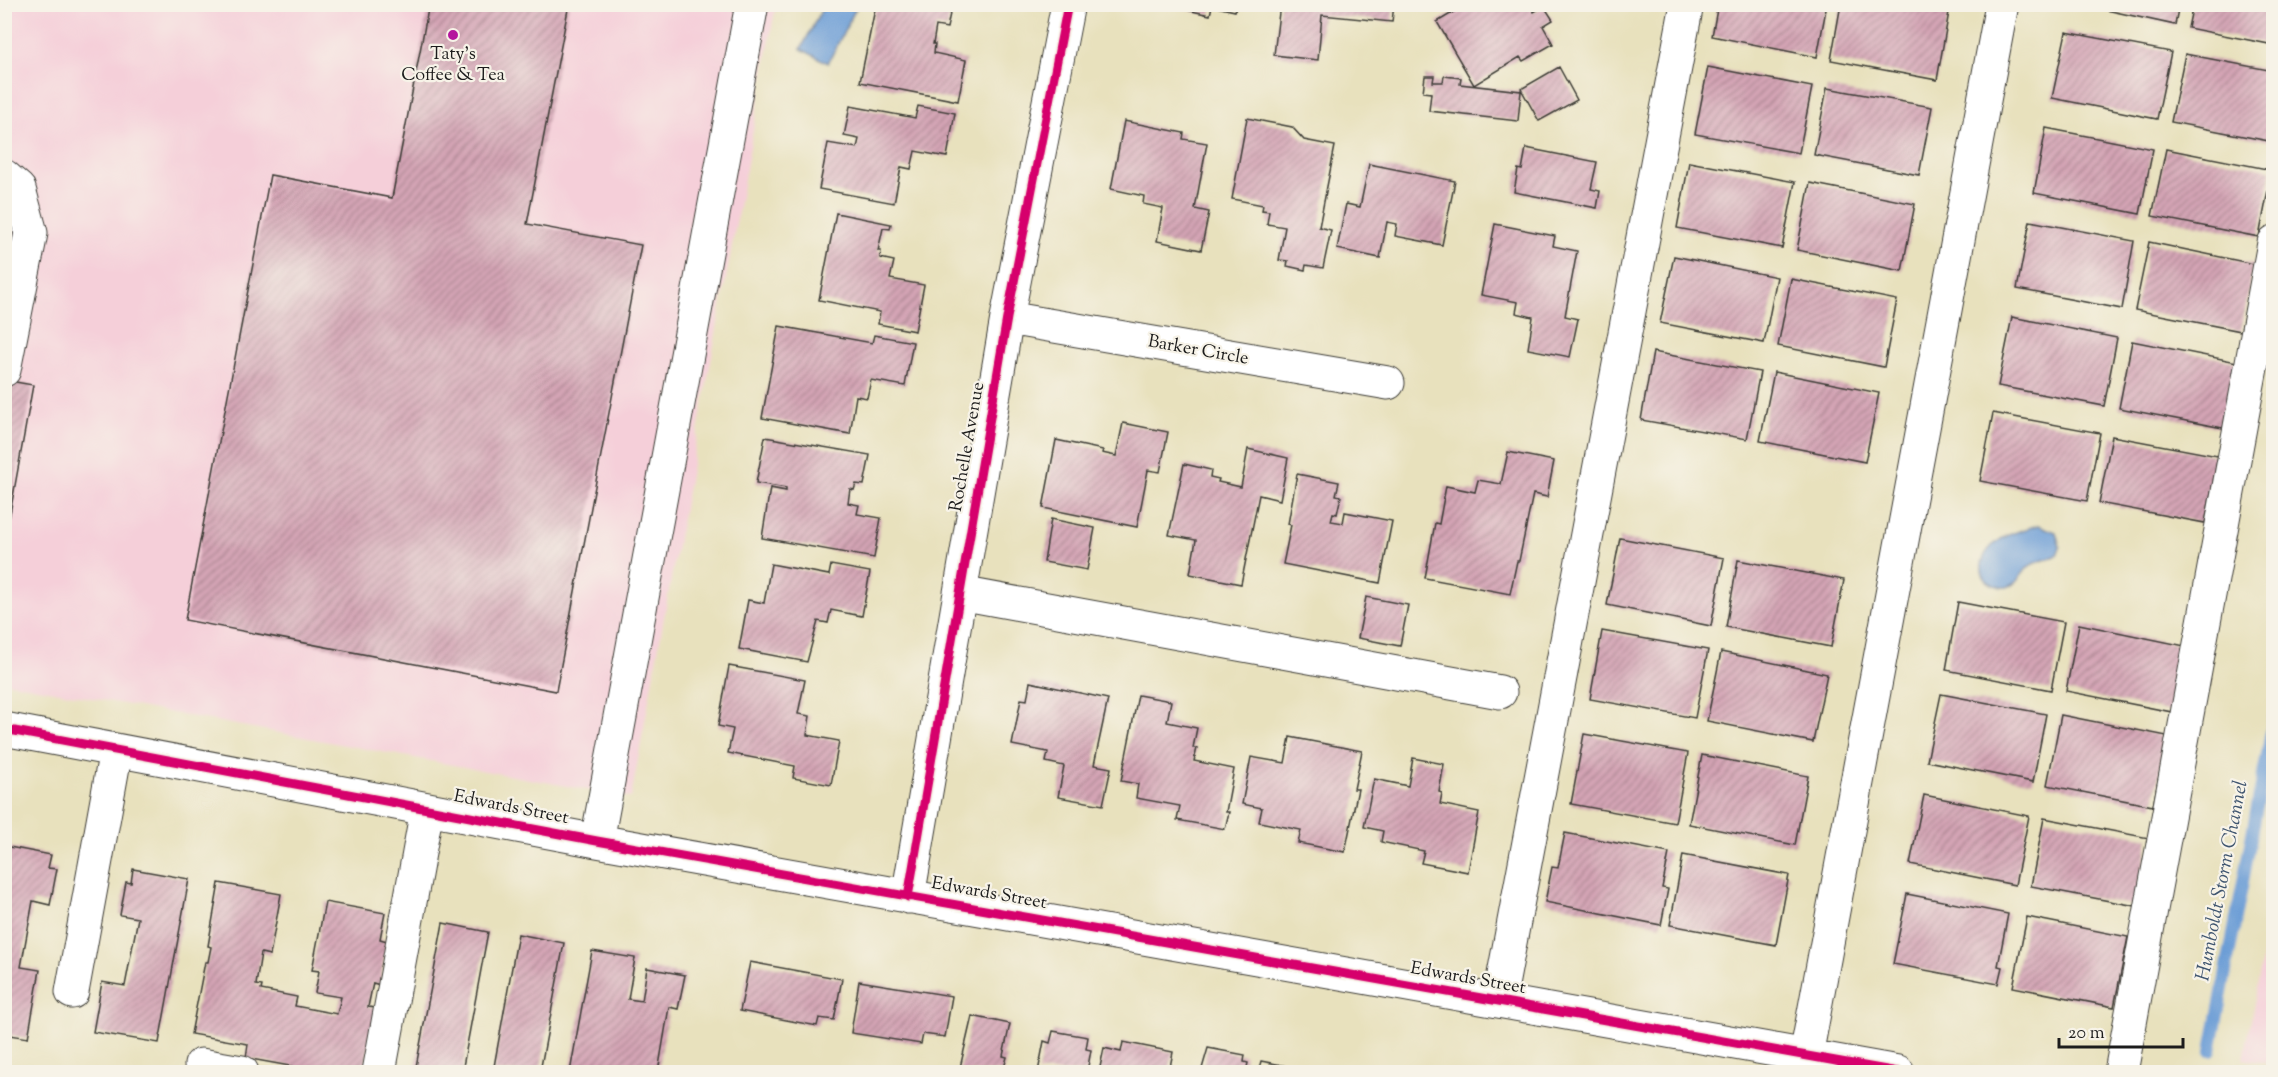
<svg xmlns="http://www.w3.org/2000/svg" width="2278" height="1077" font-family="'Sorts Mill Goudy',serif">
<defs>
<pattern id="building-hatch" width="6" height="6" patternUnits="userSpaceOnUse" patternTransform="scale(1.5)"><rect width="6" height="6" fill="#d4a4b5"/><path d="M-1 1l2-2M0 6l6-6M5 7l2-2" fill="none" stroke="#ab8592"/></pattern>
</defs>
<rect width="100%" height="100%" fill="#f7f3e8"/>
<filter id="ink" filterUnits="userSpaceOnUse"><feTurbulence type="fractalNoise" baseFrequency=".0167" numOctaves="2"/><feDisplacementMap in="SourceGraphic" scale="12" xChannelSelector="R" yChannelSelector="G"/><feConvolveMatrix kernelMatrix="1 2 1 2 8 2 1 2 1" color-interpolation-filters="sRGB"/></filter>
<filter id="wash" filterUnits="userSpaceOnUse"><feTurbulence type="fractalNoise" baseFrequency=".008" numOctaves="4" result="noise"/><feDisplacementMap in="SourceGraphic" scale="24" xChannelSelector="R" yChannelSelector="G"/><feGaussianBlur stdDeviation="1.35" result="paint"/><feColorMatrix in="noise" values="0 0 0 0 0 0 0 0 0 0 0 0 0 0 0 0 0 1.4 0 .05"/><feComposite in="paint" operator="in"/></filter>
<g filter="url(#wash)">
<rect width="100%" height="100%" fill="#e8e1bd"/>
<path fill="#f5cfd9" d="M 4,5 L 776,5 L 631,798 L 5,682 Z
M 2273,899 L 2273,1064 L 2244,1059 Z"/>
<path fill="#6c9dd6" stroke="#445c79" stroke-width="1.5" d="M 824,5 L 849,5 L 856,8 L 828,63 L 801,49 Z
M 2038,525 L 2056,532 L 2060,547 L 2057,555 C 2049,560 2039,560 2031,565 C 2022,571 2019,584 2007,587 C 2002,588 1998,586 1994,585 C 1976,577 1980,557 1992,546 C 2006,533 2021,531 2038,525 Z"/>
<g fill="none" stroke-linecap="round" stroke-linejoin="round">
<path stroke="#6c9dd6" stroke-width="12" d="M 2211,1051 L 2274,717"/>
</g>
<g id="blocks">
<path fill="url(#building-hatch)" d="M 429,4 L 569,4 L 527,224 L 641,245 L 556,691 L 185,620 L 270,175 L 392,198 Z
M 876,4 L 952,4 L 947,28 L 936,26 L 933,44 L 935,44 L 934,53 L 966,60 L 958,101 L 860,82 Z
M 1160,4 L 1237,4 L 1235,11 L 1212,6 L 1210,15 Z
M 1280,4 L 1394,4 L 1392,22 L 1322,15 L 1318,60 L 1274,55 Z
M 1467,4 L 1530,4 L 1534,12 L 1544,6 L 1553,20 L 1543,26 L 1553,44 L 1523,61 L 1520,57 L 1474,85 L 1437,22 Z
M 1718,4 L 1827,4 L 1817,57 L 1712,36 Z
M 1841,4 L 1909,4 L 1949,12 L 1937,80 L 1831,60 Z
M 2079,4 L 2179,4 L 2175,25 Z
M 2193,4 L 2274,4 L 2274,45 L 2188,28 Z
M 2066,32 L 2171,52 L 2157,119 L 2052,98 Z
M 2185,54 L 2274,71 L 2274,142 L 2171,122 Z
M 1559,67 L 1577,100 L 1539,121 L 1521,89 Z
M 1708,67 L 1812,87 L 1799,153 L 1695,134 Z
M 1425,76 L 1434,76 L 1433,82 L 1443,82 L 1444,76 L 1461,78 L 1460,84 L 1521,91 L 1518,121 L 1429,111 L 1431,93 L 1423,92 Z
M 1827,88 L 1932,107 L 1919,175 L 1814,155 Z
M 850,106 L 915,118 L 918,106 L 955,113 L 947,157 L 915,151 L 911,169 L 901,167 L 894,203 L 819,189 L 828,143 L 857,148 L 859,139 L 844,136 Z
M 1247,118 L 1292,127 L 1304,140 L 1335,146 L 1319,227 L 1331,230 L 1323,268 L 1306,265 L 1305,270 L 1287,266 L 1288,261 L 1279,260 L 1285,227 L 1267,224 L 1269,211 L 1262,210 L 1263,205 L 1232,199 Z
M 1124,121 L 1184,133 L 1183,139 L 1207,143 L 1195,209 L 1209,212 L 1201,250 L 1157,241 L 1163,208 L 1143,204 L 1144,196 L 1111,189 Z
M 2046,128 L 2153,149 L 2140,214 L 2034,193 Z
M 1526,148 L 1597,162 L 1591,189 L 1600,191 L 1597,208 L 1514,192 L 1518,169 L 1522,170 Z
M 2166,149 L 2272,170 L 2259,237 L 2152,216 Z
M 1689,162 L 1795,182 L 1782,248 L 1677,228 Z
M 1369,164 L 1455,181 L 1442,245 L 1395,236 L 1397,224 L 1387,222 L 1380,258 L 1337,249 L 1346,204 L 1360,207 Z
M 1810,183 L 1915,204 L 1902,271 L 1797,250 Z
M 836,213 L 891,224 L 890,229 L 883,228 L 878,251 L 881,251 L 880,258 L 894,261 L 890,279 L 924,285 L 915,331 L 878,324 L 880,312 L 819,300 Z
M 2030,221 L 2134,241 L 2122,309 L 2017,289 Z
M 1495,224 L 1555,236 L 1553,246 L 1577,251 L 1565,316 L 1578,319 L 1570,357 L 1528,349 L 1533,317 L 1516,313 L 1518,302 L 1481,295 Z
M 2149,242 L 2254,264 L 2241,331 L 2135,310 Z
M 1674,256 L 1777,277 L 1764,343 L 1660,323 Z
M 1791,279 L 1897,300 L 1884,367 L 1778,346 Z
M 2012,317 L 2117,338 L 2104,406 L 1998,386 Z
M 779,326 L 872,343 L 874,335 L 913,342 L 905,386 L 871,380 L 867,398 L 856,396 L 850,434 L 762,418 Z
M 2132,341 L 2237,362 L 2223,428 L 2119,408 Z
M 1653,352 L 1760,372 L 1747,439 L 1641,420 Z
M 1774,372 L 1879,393 L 1865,462 L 1760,441 Z
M 4,380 L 33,385 L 6,536 L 4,536 Z
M 1993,413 L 2100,433 L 2087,501 L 1980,481 Z
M 1123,423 L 1168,432 L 1160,472 L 1148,470 L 1137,527 L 1043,508 L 1056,440 L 1103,450 L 1102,453 L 1116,456 Z
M 2112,436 L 2218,456 L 2205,523 L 2099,503 Z
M 765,437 L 870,455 L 864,485 L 856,484 L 854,490 L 850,489 L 848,503 L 859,505 L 857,514 L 881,518 L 874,558 L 762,538 L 770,488 L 786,491 L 786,488 L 756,483 Z
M 1248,449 L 1288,458 L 1280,500 L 1259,495 L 1241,584 L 1190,574 L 1196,540 L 1169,535 L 1184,464 L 1211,470 L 1210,477 L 1219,479 L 1218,482 L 1241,487 Z
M 1508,452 L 1554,461 L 1547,497 L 1533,494 L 1519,561 L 1517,561 L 1510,594 L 1425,578 L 1435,523 L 1439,524 L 1446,486 L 1475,492 L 1478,480 L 1501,484 Z
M 1297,474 L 1339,482 L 1336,495 L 1341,496 L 1337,514 L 1333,513 L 1331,521 L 1343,523 L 1345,512 L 1392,521 L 1380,583 L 1283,564 L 1291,525 L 1288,524 Z
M 1051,519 L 1095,528 L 1087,570 L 1044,562 Z
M 1620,538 L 1724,558 L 1711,626 L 1607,605 Z
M 1738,560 L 1844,580 L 1831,647 L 1726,627 Z
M 771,564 L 829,575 L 831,565 L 870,572 L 862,616 L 831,610 L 828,623 L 818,621 L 807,662 L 739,649 L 748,600 L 764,603 Z
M 1366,597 L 1408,605 L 1400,646 L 1358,638 Z
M 1958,602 L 2064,622 L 2051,690 L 1946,670 Z
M 2079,624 L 2185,646 L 2172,712 L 2066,691 Z
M 1602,631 L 1708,650 L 1695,718 L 1590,699 Z
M 1721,652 L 1827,674 L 1813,742 L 1707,721 Z
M 729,666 L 805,680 L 798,714 L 810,716 L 807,735 L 839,741 L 831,785 L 793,778 L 795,766 L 728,753 L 733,729 L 718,726 Z
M 1030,682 L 1108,699 L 1094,765 L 1111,768 L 1103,805 L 1058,797 L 1064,766 L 1046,762 L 1048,752 L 1012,745 L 1021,699 L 1027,700 Z
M 1941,694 L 2046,714 L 2033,782 L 1927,761 Z
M 1138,695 L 1171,701 L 1167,722 L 1197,728 L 1193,748 L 1197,748 L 1194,761 L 1234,769 L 1226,812 L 1229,812 L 1225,829 L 1177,820 L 1180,806 L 1136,798 L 1138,784 L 1121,781 Z
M 2061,715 L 2167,736 L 2153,806 L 2047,785 Z
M 1584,734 L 1688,753 L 1675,823 L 1571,804 Z
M 1290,737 L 1362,751 L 1354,789 L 1358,789 L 1345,852 L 1298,843 L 1301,830 L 1259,822 L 1262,808 L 1242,804 L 1251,757 L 1285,763 Z
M 1702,755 L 1808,776 L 1795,845 L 1689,824 Z
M 1413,758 L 1444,764 L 1439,792 L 1442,793 L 1440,804 L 1479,812 L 1468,872 L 1421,863 L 1424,851 L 1381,842 L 1383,831 L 1364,827 L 1374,779 L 1408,786 Z
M 1924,795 L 2029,816 L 2015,885 L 1910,864 Z
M 2044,818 L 2149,838 L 2136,906 L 2031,886 Z
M 1565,833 L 1669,853 L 1662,888 L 1668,889 L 1661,925 L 1545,902 L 1552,867 L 1558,868 Z
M 4,846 L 51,855 L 48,868 L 57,869 L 50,905 L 33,901 L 21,967 L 40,970 L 28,1038 L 4,1034 Z
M 1683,855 L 1789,875 L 1776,945 L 1670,925 Z
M 133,869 L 189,879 L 159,1043 L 93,1032 L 102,982 L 125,986 L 138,918 L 120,915 L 126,882 L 131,883 Z
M 219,883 L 281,894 L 270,955 L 261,953 L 256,985 L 262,986 L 261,990 L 297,997 L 295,1006 L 337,1014 L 341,997 L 315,993 L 319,971 L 312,970 L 325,902 L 385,913 L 380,939 L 387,941 L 380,985 L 373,983 L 368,1007 L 377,1008 L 364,1072 L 323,1072 L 246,1058 L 248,1044 L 191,1034 L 205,962 L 208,962 L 211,947 L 208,946 Z
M 1907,894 L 2008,914 L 1998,966 L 2002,967 L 1998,984 L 1893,964 Z
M 2027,917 L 2128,937 L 2114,1007 L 2013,987 Z
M 443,923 L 488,932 L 462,1072 L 415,1072 Z
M 518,934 L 564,943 L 540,1072 L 493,1072 Z
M 592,951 L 635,958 L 628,999 L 642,1001 L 647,968 L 685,975 L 678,1009 L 669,1007 L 658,1072 L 570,1072 Z
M 750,962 L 842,979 L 834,1020 L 819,1018 L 817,1026 L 740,1011 Z
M 859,981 L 952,996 L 945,1037 L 923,1034 L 921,1044 L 851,1033 Z
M 972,1016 L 1010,1024 L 1003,1056 L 1007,1057 L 1003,1072 L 959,1072 Z
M 1053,1031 L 1088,1037 L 1086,1049 L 1091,1050 L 1087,1072 L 1038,1072 L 1044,1041 L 1050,1043 Z
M 1123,1042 L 1173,1052 L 1169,1072 L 1099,1072 L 1104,1048 L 1121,1052 Z
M 1208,1048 L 1245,1055 L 1244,1062 L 1248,1063 L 1246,1072 L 1201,1072 Z
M 1261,1061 L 1297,1068 L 1296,1072 L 1258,1072 Z"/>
</g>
</g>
<g filter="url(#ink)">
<use href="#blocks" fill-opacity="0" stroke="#3b3a34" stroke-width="1.5"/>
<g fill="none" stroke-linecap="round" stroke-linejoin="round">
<defs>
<path id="minor" d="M 4,176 L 19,189 L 31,233 L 4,370
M 1007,318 L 1388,383
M 960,593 L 1500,692
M 4,729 L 597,841 L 1898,1072
M 597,841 L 752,4
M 908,897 L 1007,318 L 1068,4
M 72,992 L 116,750
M 1499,1001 L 1687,4
M 1806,1056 L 2002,4
M 201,1065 L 242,1072
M 379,1072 L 427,809
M 2121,1072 L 2274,243"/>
</defs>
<use href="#minor" stroke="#3b3a34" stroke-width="35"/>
<use href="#minor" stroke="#fff" stroke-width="33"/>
<defs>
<path id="cycleway" d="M 4,729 L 597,841 L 1898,1072
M 908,897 L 1007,318 L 1068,4"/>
</defs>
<use href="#cycleway" stroke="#f7f3e8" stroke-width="13"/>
<use href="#cycleway" stroke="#d6006c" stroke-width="9"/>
</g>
</g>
<circle fill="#b5179e" stroke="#f7f3e8" stroke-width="2" cx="453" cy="35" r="6"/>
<g text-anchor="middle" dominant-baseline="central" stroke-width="4.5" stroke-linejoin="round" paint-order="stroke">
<g font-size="18" fill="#1c1c1c" stroke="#f7f3e8">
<text x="453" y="55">Taty's<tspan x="453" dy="21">Coffee &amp; Tea</tspan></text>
</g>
<g font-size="18" fill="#1c1c1c" stroke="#f7f3e8">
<text transform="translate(1198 351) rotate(10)">Barker Circle</text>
<text transform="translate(968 447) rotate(-80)">Rochelle Avenue</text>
<text transform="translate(511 808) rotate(11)">Edwards Street</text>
<text transform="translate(989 894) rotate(10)">Edwards Street</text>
<text transform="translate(1468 979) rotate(10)">Edwards Street</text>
</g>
<g font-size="20" font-style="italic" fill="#405670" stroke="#f7f3e8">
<text transform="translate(2223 881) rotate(-79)">Humboldt Storm Channel</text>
</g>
</g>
<rect width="2278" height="1077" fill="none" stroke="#f7f3e8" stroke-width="24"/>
<path d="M2059 1038v9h124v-9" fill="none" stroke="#1c1c1c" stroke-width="3"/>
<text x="2068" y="1038" font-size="18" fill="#1c1c1c" stroke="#f7f3e8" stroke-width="4.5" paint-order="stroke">20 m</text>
</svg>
